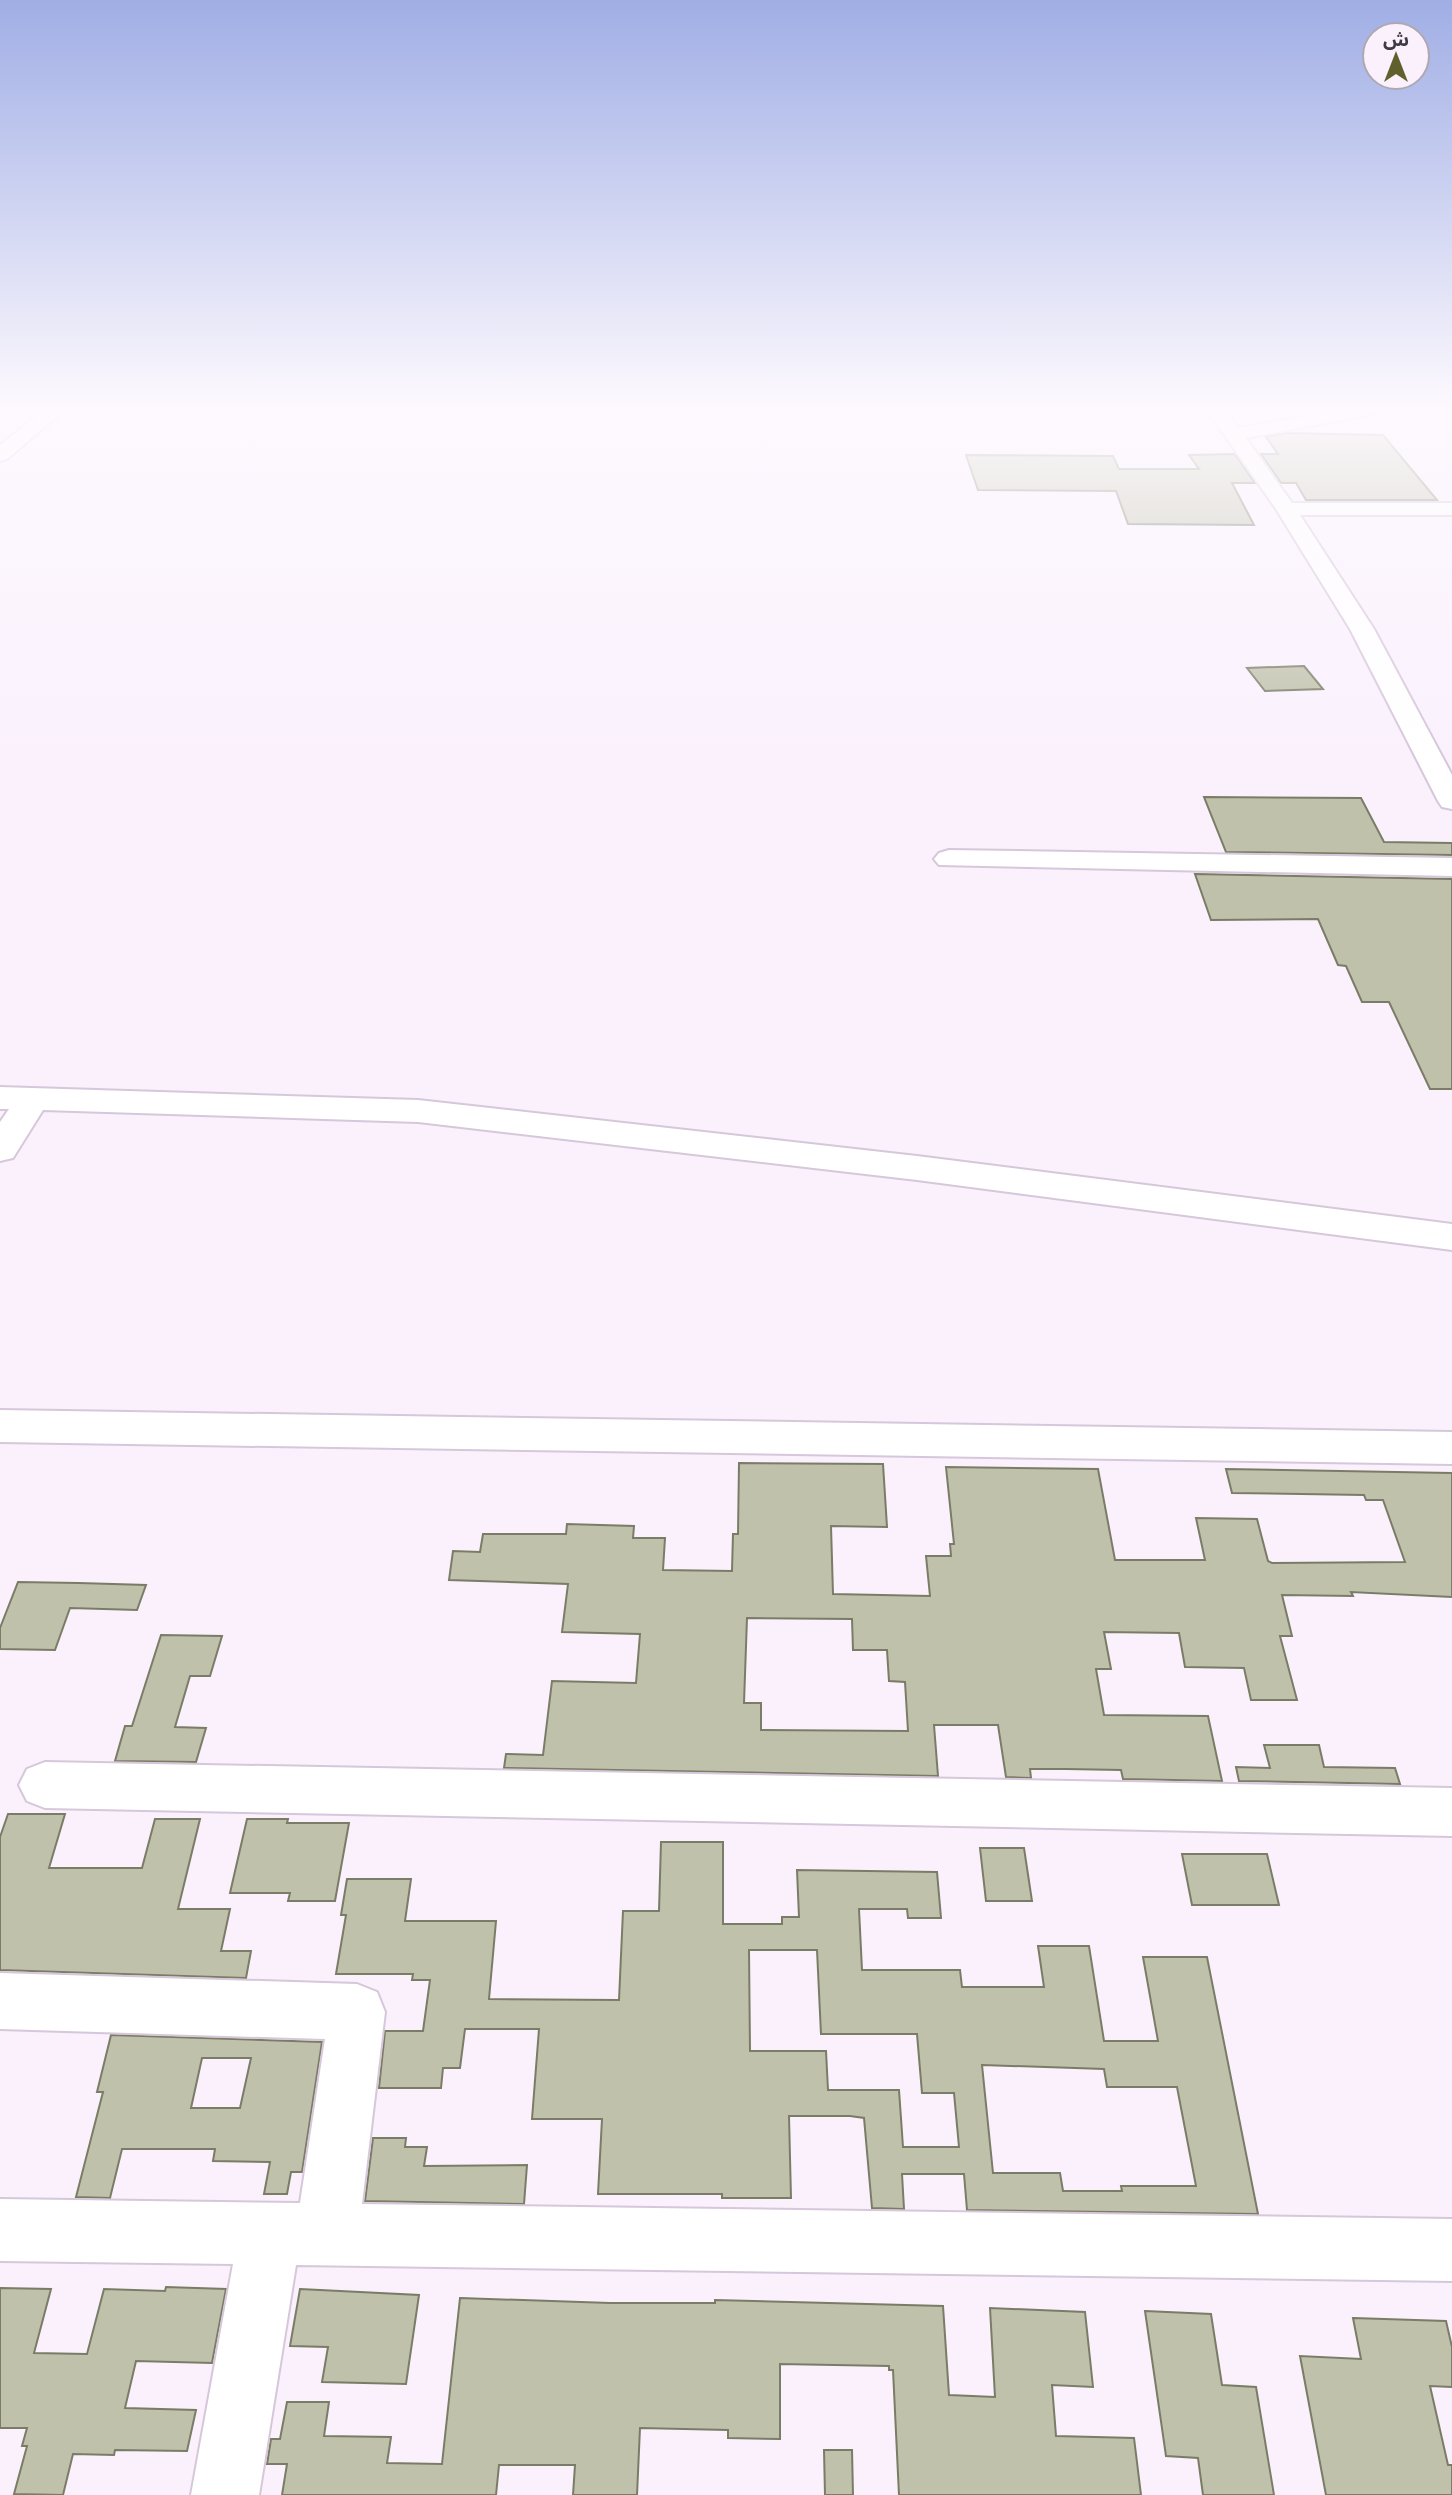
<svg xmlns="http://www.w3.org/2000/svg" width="1452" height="2495" font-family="'Varela Round','Noto Sans Arabic',sans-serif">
<rect width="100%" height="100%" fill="#faf1fd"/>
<path fill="#c0c1ab" stroke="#7b7c67" stroke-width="2" fill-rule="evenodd" d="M 1285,433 L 1383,435 L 1437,500 L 1306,500 L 1296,483 L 1281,483 L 1261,454 L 1278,454 L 1266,437 Z
M 1235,454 L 1255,483 L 1232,483 L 1254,525 L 1128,524 L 1116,491 L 978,490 L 966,455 L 1113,456 L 1119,469 L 1199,469 L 1189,455 Z
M 1304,666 L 1323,689 L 1265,691 L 1247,668 Z
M 1204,797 L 1361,798 L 1384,842 L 1452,843 L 1452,855 L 1226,852 Z
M 1195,874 L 1452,879 L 1452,1089 L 1430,1089 L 1389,1002 L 1362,1002 L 1346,966 L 1338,965 L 1318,919 L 1211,920 Z
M 739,1463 L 883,1464 L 887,1527 L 831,1526 L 833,1594 L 930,1596 L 926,1556 L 951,1556 L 950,1544 L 954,1544 L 946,1467 L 1098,1469 L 1115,1560 L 1205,1560 L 1196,1518 L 1257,1519 L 1268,1561 L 1272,1563 L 1405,1562 L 1383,1500 L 1366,1500 L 1364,1495 L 1232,1493 L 1226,1469 L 1452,1473 L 1452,1597 L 1351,1592 L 1353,1596 L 1282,1595 L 1292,1636 L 1280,1636 L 1297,1700 L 1251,1700 L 1244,1668 L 1185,1667 L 1179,1633 L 1104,1632 L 1111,1669 L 1096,1669 L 1104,1715 L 1208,1716 L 1222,1781 L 1123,1779 L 1121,1770 L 1066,1769 L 1030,1769 L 1031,1778 L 1006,1777 L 998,1725 L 934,1725 L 938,1776 L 504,1768 L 506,1754 L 543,1755 L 552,1681 L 636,1683 L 640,1634 L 562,1632 L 568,1584 L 449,1580 L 453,1551 L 480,1552 L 483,1534 L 566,1534 L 567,1524 L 634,1526 L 633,1538 L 665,1538 L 663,1570 L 732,1571 L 733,1534 L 738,1534 ZM 747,1618 L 852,1619 L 853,1650 L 887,1650 L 889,1681 L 905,1682 L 908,1731 L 761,1730 L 761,1703 L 744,1703 Z
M 18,1582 L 79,1583 L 146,1585 L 137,1610 L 70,1608 L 55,1650 L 0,1649 L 0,1628 Z
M 161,1635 L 222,1636 L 210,1676 L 190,1676 L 175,1727 L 206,1728 L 196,1762 L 115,1761 L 125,1726 L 132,1726 Z
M 1264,1745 L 1319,1745 L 1324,1767 L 1395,1768 L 1400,1784 L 1239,1781 L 1236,1767 L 1270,1768 Z
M 8,1814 L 65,1814 L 49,1868 L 142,1868 L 155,1819 L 200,1819 L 178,1909 L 230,1909 L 221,1951 L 251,1951 L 246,1978 L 0,1970 L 0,1837 Z
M 247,1819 L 288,1819 L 287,1823 L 349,1823 L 335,1901 L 288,1901 L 290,1893 L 230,1893 Z
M 661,1842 L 723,1842 L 723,1924 L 782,1924 L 782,1917 L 799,1917 L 797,1870 L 937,1872 L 941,1918 L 908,1918 L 907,1909 L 859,1909 L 862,1970 L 960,1970 L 962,1987 L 1044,1987 L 1038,1946 L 1089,1946 L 1104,2041 L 1158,2041 L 1143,1957 L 1207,1957 L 1258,2214 L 967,2210 L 964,2174 L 902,2174 L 904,2209 L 872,2208 L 864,2118 L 850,2116 L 789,2116 L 791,2198 L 722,2198 L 722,2194 L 598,2194 L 602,2119 L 532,2119 L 539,2029 L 465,2029 L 460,2068 L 443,2068 L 441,2088 L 379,2088 L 385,2031 L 423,2031 L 430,1980 L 412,1980 L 413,1974 L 336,1974 L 346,1915 L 341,1915 L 347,1879 L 411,1879 L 405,1921 L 496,1921 L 489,1999 L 619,2000 L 623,1911 L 659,1911 ZM 749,1950 L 817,1950 L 821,2034 L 917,2034 L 922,2093 L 954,2093 L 959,2147 L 903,2147 L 899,2090 L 828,2090 L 826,2051 L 750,2051 ZM 982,2065 L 1104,2069 L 1107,2087 L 1177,2087 L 1196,2186 L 1121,2186 L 1122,2191 L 1063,2191 L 1060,2173 L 993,2173 Z
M 980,1848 L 1024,1848 L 1032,1901 L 986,1901 Z
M 1182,1854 L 1267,1854 L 1279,1905 L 1192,1905 Z
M 111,2035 L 322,2042 L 302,2172 L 291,2172 L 287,2194 L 264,2194 L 270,2162 L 213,2161 L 215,2149 L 122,2149 L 110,2198 L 76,2197 L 103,2092 L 97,2092 ZM 202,2058 L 251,2058 L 240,2108 L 191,2108 Z
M 373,2138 L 406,2138 L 405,2147 L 427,2147 L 424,2166 L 527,2165 L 524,2204 L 365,2201 Z
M 166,2287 L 226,2289 L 212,2363 L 136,2361 L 125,2408 L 196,2410 L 187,2451 L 115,2450 L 114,2455 L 73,2454 L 63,2495 L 14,2494 L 27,2446 L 22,2446 L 27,2428 L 0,2428 L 0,2288 L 51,2289 L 34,2353 L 87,2354 L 104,2289 L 165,2291 Z
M 300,2289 L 419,2295 L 406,2384 L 322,2382 L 328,2347 L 290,2346 Z
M 460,2298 L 610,2303 L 715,2303 L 715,2300 L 943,2306 L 949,2395 L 995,2397 L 990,2308 L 1085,2312 L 1093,2387 L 1052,2385 L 1056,2436 L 1134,2438 L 1141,2495 L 899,2495 L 893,2370 L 889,2370 L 889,2366 L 780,2364 L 780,2439 L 728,2438 L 728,2430 L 640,2428 L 637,2495 L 573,2495 L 575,2465 L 499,2465 L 496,2495 L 282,2495 L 287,2464 L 267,2464 L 271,2439 L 280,2439 L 287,2402 L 329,2402 L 324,2436 L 391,2437 L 387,2463 L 442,2464 Z
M 1145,2311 L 1211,2314 L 1222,2385 L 1256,2387 L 1274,2495 L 1203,2495 L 1198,2458 L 1166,2456 Z
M 1353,2318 L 1446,2321 L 1452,2347 L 1452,2387 L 1430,2386 L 1448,2465 L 1452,2465 L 1452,2495 L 1326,2495 L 1300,2356 L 1361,2359 Z
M 824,2450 L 852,2450 L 853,2495 L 825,2495 Z"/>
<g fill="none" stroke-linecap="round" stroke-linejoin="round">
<defs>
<path id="minor" d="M 48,407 L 68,407 L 7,459 L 0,461 L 0,445 Z
M 1205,407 L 1223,407 L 1238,428 L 1358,407 L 1415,407 L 1406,412 L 1378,413 L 1246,438 L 1292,503 L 1452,503 L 1452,515 L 1300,515 L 1374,629 L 1452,775 L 1452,809 L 1442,807 L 1438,801 L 1350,629 L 1276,509 Z
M 1434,407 L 1452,407 L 1452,413 L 1437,411 Z
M 949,850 L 1452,858 L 1452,876 L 939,865 L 934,859 L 939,853 Z
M 0,1087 L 418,1100 L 917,1156 L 1452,1224 L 1452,1250 L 917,1180 L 418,1122 L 43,1110 L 13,1158 L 0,1161 L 0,1122 L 9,1109 L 0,1109 Z
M 0,1410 L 1452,1432 L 1452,1464 L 0,1442 Z
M 45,1762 L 1452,1788 L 1452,1836 L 45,1808 L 27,1801 L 19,1785 L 27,1769 Z
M 0,1973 L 357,1984 L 377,1992 L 385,2012 L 362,2204 L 1452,2219 L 1452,2281 L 296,2265 L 259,2495 L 191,2495 L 233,2264 L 0,2261 L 0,2199 L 300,2203 L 325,2039 L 0,2029 Z"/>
</defs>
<use href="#minor" stroke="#d6c7da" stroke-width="4"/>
<use href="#minor" fill="#fff" fill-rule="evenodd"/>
</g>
<linearGradient id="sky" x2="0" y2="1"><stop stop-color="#a0aee5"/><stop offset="0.54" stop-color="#fdf9fe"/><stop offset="1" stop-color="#fdf9fe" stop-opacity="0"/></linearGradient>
<rect width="1452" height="756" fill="url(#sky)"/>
<g transform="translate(1396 56)"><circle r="33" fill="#faf1fd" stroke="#afa8b2" stroke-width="2"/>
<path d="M0-5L12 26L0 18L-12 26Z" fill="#61602d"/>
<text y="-10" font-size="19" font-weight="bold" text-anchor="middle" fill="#3f3a41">ش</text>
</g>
</svg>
